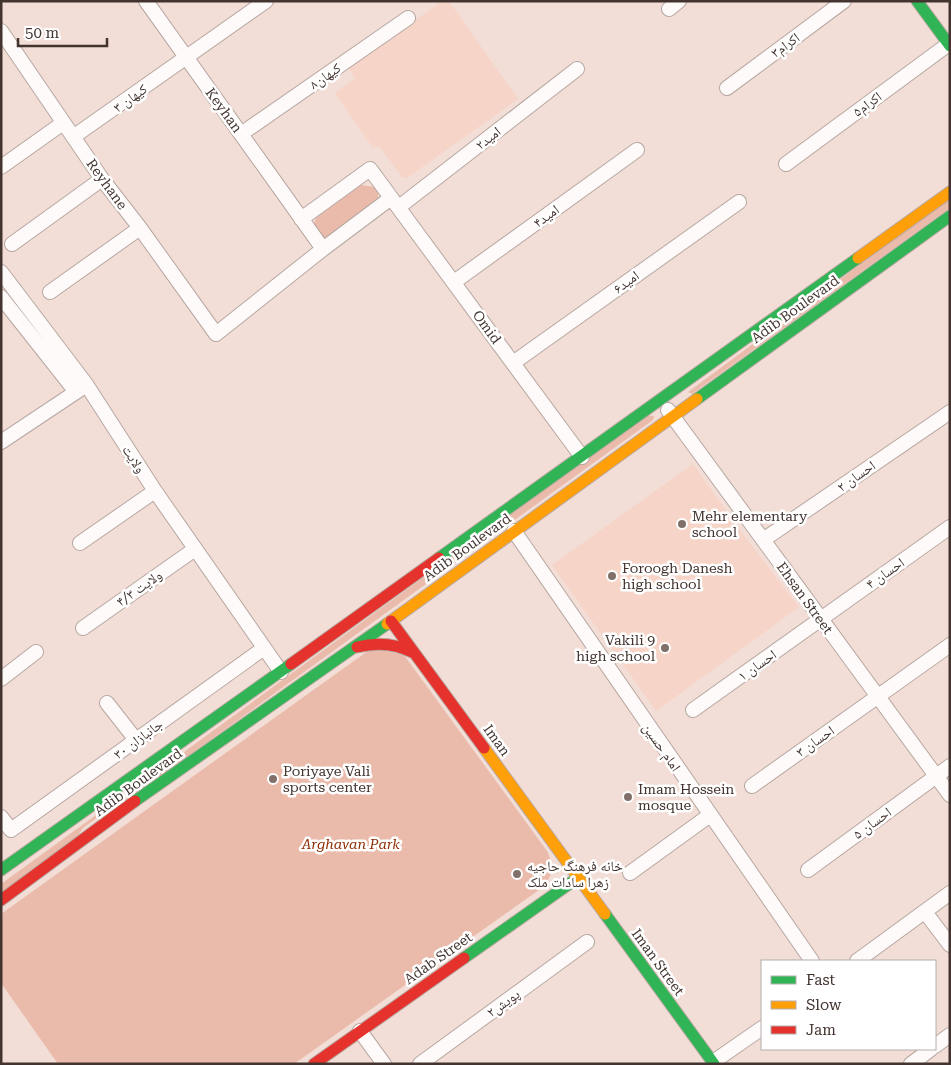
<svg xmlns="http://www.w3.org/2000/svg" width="951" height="1065" font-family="'Roboto Serif','Noto Naskh Arabic',serif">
<rect width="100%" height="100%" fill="#f2ded6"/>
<path fill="#f6d4c8" d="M 442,1 L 449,1 L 518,99 L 407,178 L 402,177 L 379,146 L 373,148 L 335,93 L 355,78 L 348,68 Z
M 693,464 L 743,534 L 799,607 L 656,711 L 552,565 Z"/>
<path fill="#eabbab" d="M 361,185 L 374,187 C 379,192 379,196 377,203 L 330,238 L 323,239 L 313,226 L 316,218 Z
M 950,198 L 950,208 L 692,394 L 688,392 Z
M 646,415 L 654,416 L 653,420 L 141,790 L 188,749 Z
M 372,648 L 404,655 L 547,851 C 556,870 553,875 539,890 L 294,1064 L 58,1064 L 1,983 L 1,914 Z
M 114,802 L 116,803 L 114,805 L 83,828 L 77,837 L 1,893 L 1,884 Z"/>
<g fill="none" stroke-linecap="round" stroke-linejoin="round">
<defs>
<path id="street" d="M 146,1 L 323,249 L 391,198
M 669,9 L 679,1
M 1,31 L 102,179 L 140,228 L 216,334 L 323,249
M 727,88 L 844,1
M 241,134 L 408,18
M 73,137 L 266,1
M 786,164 L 950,43
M 1,167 L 63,123
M 399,207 L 577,69
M 301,219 L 370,169 L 582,457
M 12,244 L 102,179
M 1,272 L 86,384 L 155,491 L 281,672
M 454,282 L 637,150
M 50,292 L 140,228
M 1,297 L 76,392
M 513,363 L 739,202
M 668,410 L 950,795
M 1,442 L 82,388
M 514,531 L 812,961
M 763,540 L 950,412
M 80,543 L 155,491
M 83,628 L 195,549
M 1,679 L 36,652
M 107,703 L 136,740
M 693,710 L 950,527
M 752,786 L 950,645
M 1,817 L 11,830 L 264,648
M 808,870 L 950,766
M 630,873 L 710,815
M 925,912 L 950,945
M 857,961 L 950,893
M 360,1031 L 384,1064
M 935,1046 L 950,1035
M 713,1062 L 762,1028
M 420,1064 L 587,942
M 911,1064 L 931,1049"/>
<path id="fast" d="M 917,1 L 950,46
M 697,399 L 950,216
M 439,558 L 858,258
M 135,801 L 387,624
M 1,870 L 291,664
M 605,914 L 714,1064
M 464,958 L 579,877"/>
<path id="slow" d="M 858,258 L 950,192
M 387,624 L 697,399
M 484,748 L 605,914"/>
<path id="jam" d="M 391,621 L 484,748
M 357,647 C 377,642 395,643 414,653
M 291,664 L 439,558
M 1,900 L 135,801
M 314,1064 L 464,958"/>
</defs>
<use href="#street" stroke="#b7a7a1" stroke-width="16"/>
<use href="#fast" stroke="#b7a7a1" stroke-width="13"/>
<use href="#slow" stroke="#b7a7a1" stroke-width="13"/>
<use href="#jam" stroke="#b7a7a1" stroke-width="13"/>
<use href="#street" stroke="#fdfaf9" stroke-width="14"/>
<use href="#fast" stroke="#30b455" stroke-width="11"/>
<use href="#slow" stroke="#ff9f0a" stroke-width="11"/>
<use href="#jam" stroke="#e5322d" stroke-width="11"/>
</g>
<g fill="#807069" stroke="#fff" stroke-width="2">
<circle cx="682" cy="524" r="5"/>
<circle cx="612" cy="576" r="5"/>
<circle cx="665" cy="648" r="5"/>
<circle cx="273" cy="779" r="5"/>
<circle cx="628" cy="797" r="5"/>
<circle cx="517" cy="874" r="5"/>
</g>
<g text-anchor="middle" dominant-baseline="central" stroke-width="5" stroke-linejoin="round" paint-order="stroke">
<g font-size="14" fill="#43342f" stroke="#fff">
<text transform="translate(785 45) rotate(-36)">اکرام۳</text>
<text transform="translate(325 76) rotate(-35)">کیهان۸</text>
<text transform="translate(130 98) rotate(-35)">کیهان ۳</text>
<text transform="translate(867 104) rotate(-36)">اکرام۵</text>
<text transform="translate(224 110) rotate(54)">Keyhan</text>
<text transform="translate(488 138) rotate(-38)">امید۲</text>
<text transform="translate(107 184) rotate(54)">Reyhane</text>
<text transform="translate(546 216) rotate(-36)">امید۴</text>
<text transform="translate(626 282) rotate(-36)">امید۶</text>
<text transform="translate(795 309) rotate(-36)">Adib Boulevard</text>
<text transform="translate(487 327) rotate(54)">Omid</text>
<text transform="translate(134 459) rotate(57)">ولایت</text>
<text transform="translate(856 476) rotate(-35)">احسان ۲</text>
<text transform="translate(467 547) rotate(-36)">Adib Boulevard</text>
<text transform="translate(885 573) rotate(-35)">احسان ۴</text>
<text transform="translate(139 588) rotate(-35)">ولایت ۴/۳</text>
<text transform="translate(805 598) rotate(54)">Ehsan Street</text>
<text transform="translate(757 665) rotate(-35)">احسان ۱</text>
<text transform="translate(138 739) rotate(-36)">جانبازان ۳۰</text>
<text transform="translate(497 740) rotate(54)">Iman</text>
<text transform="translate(815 741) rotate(-35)">احسان ۳</text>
<text transform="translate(662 747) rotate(55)">امام حسین</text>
<text transform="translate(138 782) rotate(-36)">Adib Boulevard</text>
<text transform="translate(872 823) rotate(-36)">احسان ۵</text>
<text transform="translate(438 958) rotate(-35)">Adab Street</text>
<text transform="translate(658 962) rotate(54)">Iman Street</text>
<text transform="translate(503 1003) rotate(-36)">پویش۲</text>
</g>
<g font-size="14" fill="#43342f" stroke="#fff" text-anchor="start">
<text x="692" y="516">Mehr elementary<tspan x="692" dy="16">school</tspan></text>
<text x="622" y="568">Foroogh Danesh<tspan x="622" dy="16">high school</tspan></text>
<text x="655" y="640" text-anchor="end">Vakili 9<tspan x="655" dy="16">high school</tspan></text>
<text x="283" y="771">Poriyaye Vali<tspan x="283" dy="16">sports center</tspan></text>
<text x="638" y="789">Imam Hossein<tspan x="638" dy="16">mosque</tspan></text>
<text x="527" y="866">خانه فرهنگ حاجیه<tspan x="527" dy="16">زهرا سادات ملک</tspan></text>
</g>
<g font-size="14" font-style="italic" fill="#8e2c02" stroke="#fff">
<text x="351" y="844">Arghavan Park</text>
</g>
</g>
<rect width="951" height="1065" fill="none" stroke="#43342f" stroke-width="5"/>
<rect x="761" y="960" width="175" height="90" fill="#ffffff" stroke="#b4aeac"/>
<rect x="771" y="976" width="25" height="8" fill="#30b455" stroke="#b4aeac"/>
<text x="806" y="985" font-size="15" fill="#43342f">Fast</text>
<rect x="771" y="1001" width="25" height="8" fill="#ff9f0a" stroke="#b4aeac"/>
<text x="806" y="1010" font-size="15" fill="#43342f">Slow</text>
<rect x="771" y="1026" width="25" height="8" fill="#e5322d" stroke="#b4aeac"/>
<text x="806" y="1035" font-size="15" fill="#43342f">Jam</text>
<path d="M18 38v8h89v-8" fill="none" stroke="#43342f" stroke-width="2.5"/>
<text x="25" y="38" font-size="15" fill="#43342f" stroke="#ffffff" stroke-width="4" paint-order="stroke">50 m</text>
</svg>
